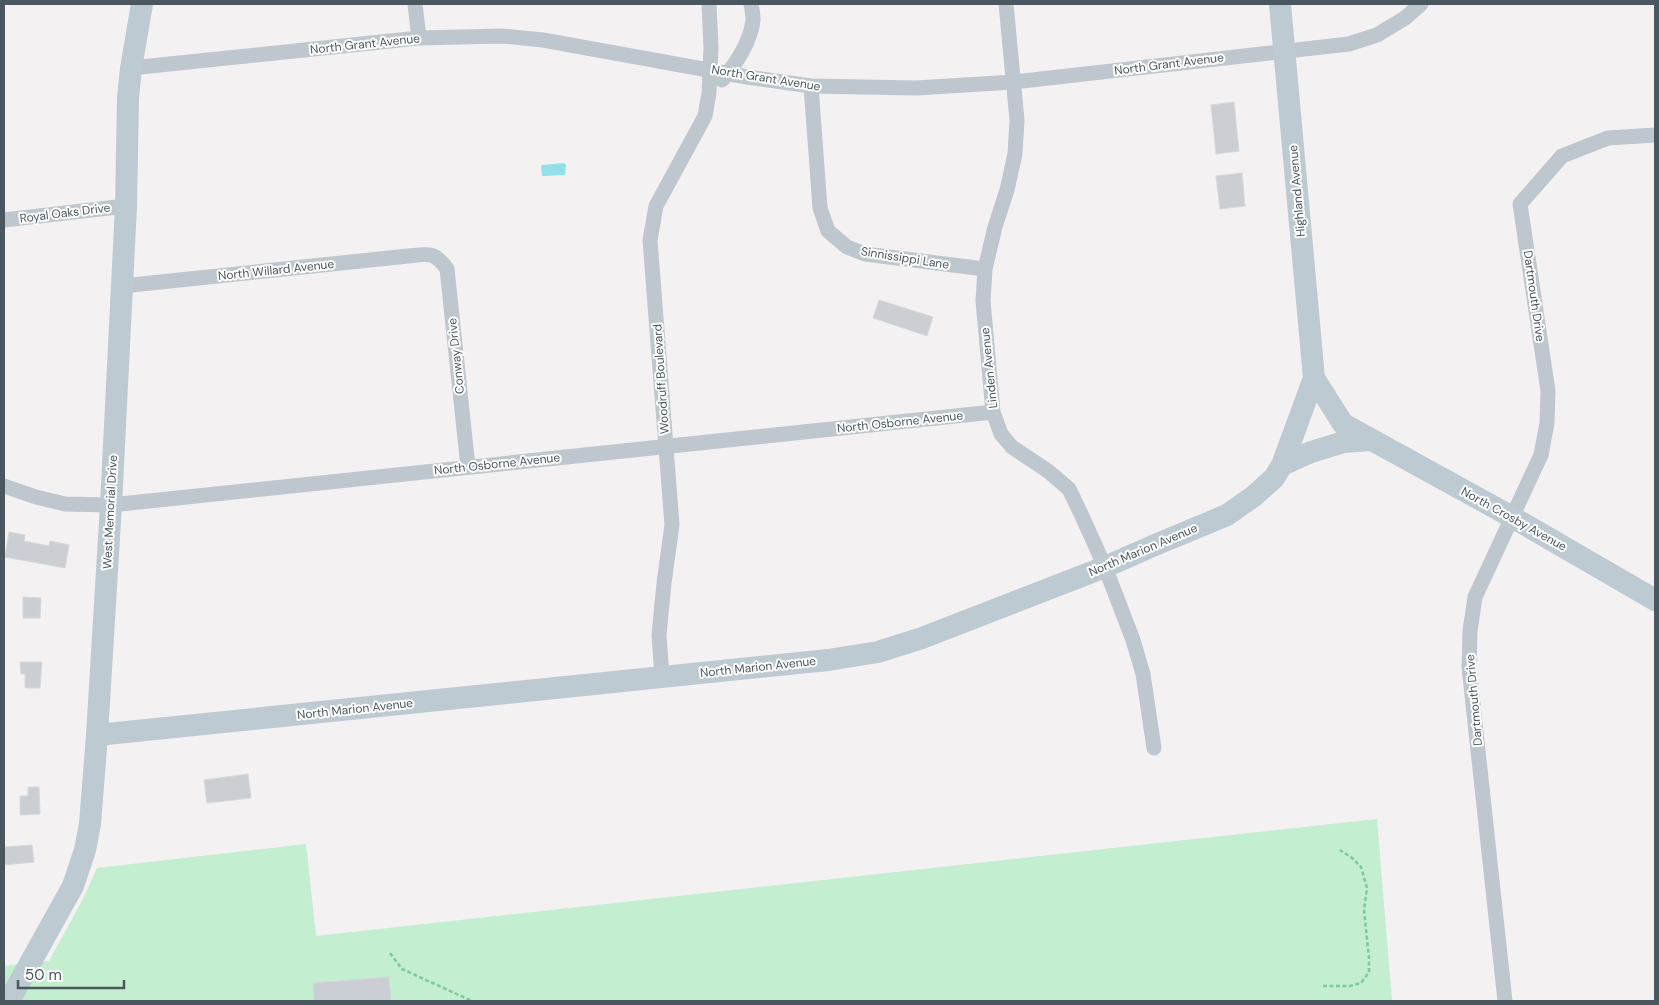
<svg xmlns="http://www.w3.org/2000/svg" width="1659" height="1005" font-family="'DM Sans',sans-serif">
<rect width="100%" height="100%" fill="#f3f1f2"/>
<path fill="#c3eecf" d="M 1377,819 L 1392,1001 L 4,1001 L 4,966 L 49,961 L 83,899 L 97,868 L 306,844 L 316,936 Z"/>
<path fill="#92e1e9" d="M 564,163 L 566,165 L 565,175 L 542,176 L 541,166 L 542,165 Z"/>
<path fill="#cbcfd3" stroke="#d6d8dc" d="M 1234,102 L 1239,151 L 1216,154 L 1211,105 Z
M 1242,173 L 1245,206 L 1220,209 L 1216,176 Z
M 879,300 L 933,317 L 927,336 L 873,318 Z
M 9,532 L 25,535 L 24,541 L 49,546 L 50,541 L 69,545 L 65,568 L 5,557 Z
M 23,597 L 41,598 L 40,618 L 23,618 Z
M 20,662 L 42,662 L 40,688 L 25,688 L 25,674 L 21,674 Z
M 248,774 L 251,798 L 207,803 L 204,780 Z
M 28,787 L 39,787 L 40,814 L 20,815 L 20,796 L 28,796 Z
M 32,845 L 34,862 L 4,865 L 4,847 Z
M 389,977 L 391,1001 L 314,1001 L 313,983 Z"/>
<g fill="none" stroke-linecap="round" stroke-linejoin="round">
<path stroke="#7ccb9b" stroke-width="2.5" stroke-dasharray="4 2.5" stroke-linecap="butt" d="M 390,953 L 402,969 L 472,1001
M 1323,986 L 1350,986 L 1361,983 L 1369,972 L 1369,958 L 1364,910 L 1367,888 L 1361,867 L 1352,858 L 1340,850"/>
<path stroke="#bec7cd" stroke-width="15" d="M 415,4 L 419,38
M 1006,4 L 1017,120 L 1015,154 L 1007,190 L 995,227 L 985,269 L 983,301 L 993,412 L 1001,434 L 1012,447 L 1048,471 L 1069,489 L 1081,514 L 1105,567 L 1133,640 L 1143,674 L 1154,748
M 131,68 L 419,38 L 502,36 L 543,40 L 747,77 L 811,86 L 916,88 L 1014,82 L 1349,44 L 1377,35 L 1405,18 L 1421,4
M 722,80 C 736,64 751,41 753,20 C 753,15 752,9 751,4
M 811,86 L 820,208 L 828,231 L 847,247 L 865,254 L 985,269
M 4,220 L 126,206
M 122,286 L 408,256 C 428,254 434,251 447,269 L 468,467
M 4,486 L 36,497 L 65,504 L 111,505 L 993,412
M 662,677 L 659,635 L 664,583 L 672,525 L 650,240 L 656,206 L 705,116 L 709,93 L 711,47 L 709,4
M 1505,1001 L 1469,667 L 1470,631 L 1475,597 L 1541,455 L 1547,423 L 1548,391 L 1520,204 L 1562,156 L 1608,138 L 1655,135"/>
<path stroke="#becad2" stroke-width="22" d="M 1314,378 L 1343,424 L 1512,517 L 1655,600
M 1282,465 L 1311,452 L 1344,442 L 1371,440
M 97,735 L 828,660 L 878,652 L 922,638 L 1105,567 L 1155,545 L 1227,515 L 1254,496 L 1274,478 L 1282,465 L 1314,378 L 1280,4
M 9,1001 L 73,886 L 85,850 L 90,824 L 97,735 L 111,505 L 126,206 L 128,98 L 131,68 L 142,4"/>
</g>
<g text-anchor="middle" dominant-baseline="central" stroke-width="4" stroke-linejoin="round" paint-order="stroke">
<g font-size="12" fill="#4a575e" stroke="#fff">
<text transform="translate(365 44) rotate(-6)">North Grant Avenue</text>
<text transform="translate(1169 64) rotate(-7)">North Grant Avenue</text>
<text transform="translate(766 78) rotate(9)">North Grant Avenue</text>
<text transform="translate(1297 191) rotate(-95)">Highland Avenue</text>
<text transform="translate(65 213) rotate(-7)">Royal Oaks Drive</text>
<text transform="translate(905 258) rotate(9)">Sinnissippi Lane</text>
<text transform="translate(276 270) rotate(-6)">North Willard Avenue</text>
<text transform="translate(1534 296) rotate(82)">Dartmouth Drive</text>
<text transform="translate(456 356) rotate(-96)">Conway Drive</text>
<text transform="translate(989 368) rotate(-96)">Linden Avenue</text>
<text transform="translate(661 379) rotate(-94)">Woodruff Boulevard</text>
<text transform="translate(900 422) rotate(-6)">North Osborne Avenue</text>
<text transform="translate(497 464) rotate(-6)">North Osborne Avenue</text>
<text transform="translate(110 512) rotate(-87)">West Memorial Drive</text>
<text transform="translate(1514 519) rotate(29)">North Crosby Avenue</text>
<text transform="translate(1143 550) rotate(-23)">North Marion Avenue</text>
<text transform="translate(758 667) rotate(-6)">North Marion Avenue</text>
<text transform="translate(1474 700) rotate(-95)">Dartmouth Drive</text>
<text transform="translate(355 709) rotate(-6)">North Marion Avenue</text>
</g>
</g>
<rect width="1659" height="1005" fill="none" stroke="#4a575e" stroke-width="10"/>
<path d="M18 980v8h106v-8" fill="none" stroke="#4a575e" stroke-width="2.5"/>
<text x="25" y="980" font-size="15" fill="#4a575e" stroke="#ffffff" stroke-width="4" paint-order="stroke">50 m</text>
</svg>
